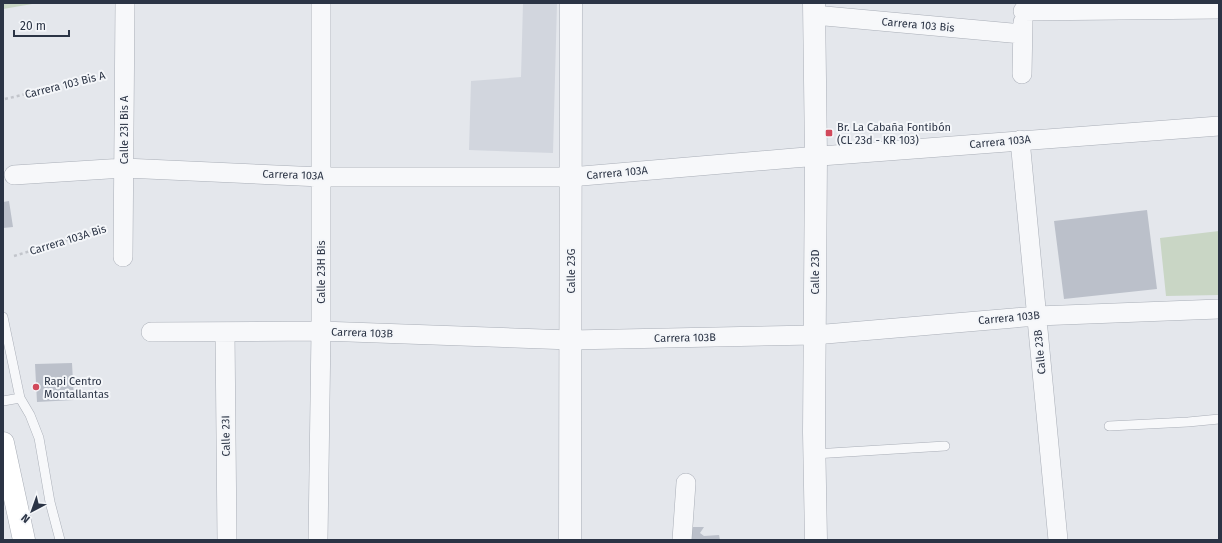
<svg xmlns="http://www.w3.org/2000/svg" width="1222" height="543" font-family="'Fira Sans',sans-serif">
<rect width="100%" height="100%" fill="#e4e7ec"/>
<path fill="#d2d6de" d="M 523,3 L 557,3 L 553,153 L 469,150 L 471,81 L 521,77 Z"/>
<path fill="#c9d6c5" d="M 3,3 L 38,3 L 3,9 Z
M 1219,231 L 1219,295 L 1166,296 L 1160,238 Z"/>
<path fill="#bbc0ca" d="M 9,201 L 13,227 L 3,228 L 3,202 Z
M 1147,210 L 1157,289 L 1064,299 L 1054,221 Z
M 72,363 L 74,400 L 37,402 L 35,364 Z
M 693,527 L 704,527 L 700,533 L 704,536 L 719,535 L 720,540 L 692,540 L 692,535 L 690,533 Z"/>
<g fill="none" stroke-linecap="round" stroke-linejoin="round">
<defs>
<path id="service" d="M 3,317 L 20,398 L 30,415 L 39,438 L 50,502 L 60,540
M 3,401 L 20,398
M 1109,426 L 1188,422 L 1219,419
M 814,454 L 945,446"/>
<path id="minor" d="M 1023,11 L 1219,9
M 814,15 L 1022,34
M 1022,74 L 1023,22
M 1020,140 L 1058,540
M 14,175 L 124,168 L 321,177 L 570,177 L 794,158 L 1219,126
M 123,257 L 125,3
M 151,332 L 321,331 L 571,340 L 814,335 L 1037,316 L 1219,309
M 225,332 L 227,540
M 318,540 L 321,331 L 321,3
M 682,540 L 686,483"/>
<path id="tertiary" d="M 814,3 L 816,157 L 814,432 L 816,540
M 570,540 L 571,3"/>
<path id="secondary" d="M 3,443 L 24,540"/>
</defs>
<use href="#service" stroke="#a9aeb7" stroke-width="10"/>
<use href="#minor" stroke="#a9aeb7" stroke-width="20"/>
<use href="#tertiary" stroke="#a9aeb7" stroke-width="23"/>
<use href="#secondary" stroke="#a9aeb7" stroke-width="23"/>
<path stroke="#c2c5cb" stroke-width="2.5" stroke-dasharray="3 3" stroke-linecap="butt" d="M 5,99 L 106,75
M 14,256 L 60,242 L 105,229"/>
<use href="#service" stroke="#f7f8fa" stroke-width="9"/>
<use href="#minor" stroke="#f7f8fa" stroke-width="19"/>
<use href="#tertiary" stroke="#f7f8fa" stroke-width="22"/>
<use href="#secondary" stroke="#fff" stroke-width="22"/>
</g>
<g fill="#d1495b" stroke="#f4f6f9" stroke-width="1.5">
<rect x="825" y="129" width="8" height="8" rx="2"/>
<circle cx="36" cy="387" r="4"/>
</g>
<g text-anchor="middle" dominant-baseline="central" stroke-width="4" stroke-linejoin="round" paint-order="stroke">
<g font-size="11" fill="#2b3445" stroke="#f4f6f9">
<text transform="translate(918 25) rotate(5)">Carrera 103 Bis</text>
<text transform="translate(65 85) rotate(-14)">Carrera 103 Bis A</text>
<text transform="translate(124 130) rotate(-90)">Calle 23I Bis A</text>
<text transform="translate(1000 142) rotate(-5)">Carrera 103A</text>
<text transform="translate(617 173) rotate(-5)">Carrera 103A</text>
<text transform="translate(293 175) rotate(2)">Carrera 103A</text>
<text transform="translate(68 240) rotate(-17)">Carrera 103A Bis</text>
<text transform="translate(571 271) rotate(-90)">Calle 23G</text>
<text transform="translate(321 272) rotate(-90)">Calle 23H Bis</text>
<text transform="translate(815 272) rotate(-90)">Calle 23D</text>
<text transform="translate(1009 318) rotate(-5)">Carrera 103B</text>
<text transform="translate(362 333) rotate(2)">Carrera 103B</text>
<text transform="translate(685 338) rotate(-1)">Carrera 103B</text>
<text transform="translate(1040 352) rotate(-95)">Calle 23B</text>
<text transform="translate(226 436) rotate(-91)">Calle 23I</text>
</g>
<g font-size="11" fill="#2b3445" stroke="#f4f6f9" text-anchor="start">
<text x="837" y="127">Br. La Cabaña Fontibón<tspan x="837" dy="13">(CL 23d - KR 103)</tspan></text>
<text x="44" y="381">Rapi Centro<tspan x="44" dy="13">Montallantas</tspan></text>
</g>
</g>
<rect width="1222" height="543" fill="none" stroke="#2b3445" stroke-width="8"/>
<g transform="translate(32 511) rotate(221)" stroke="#f4f6f9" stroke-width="3" paint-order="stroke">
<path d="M0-3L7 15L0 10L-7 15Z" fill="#2b3445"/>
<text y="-6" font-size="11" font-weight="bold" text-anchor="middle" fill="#2b3445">N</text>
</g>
<path d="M14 30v6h55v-6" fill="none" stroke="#2b3445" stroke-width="2"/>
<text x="20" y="30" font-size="12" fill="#2b3445" stroke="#f4f6f9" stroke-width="3" paint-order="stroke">20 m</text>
</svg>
